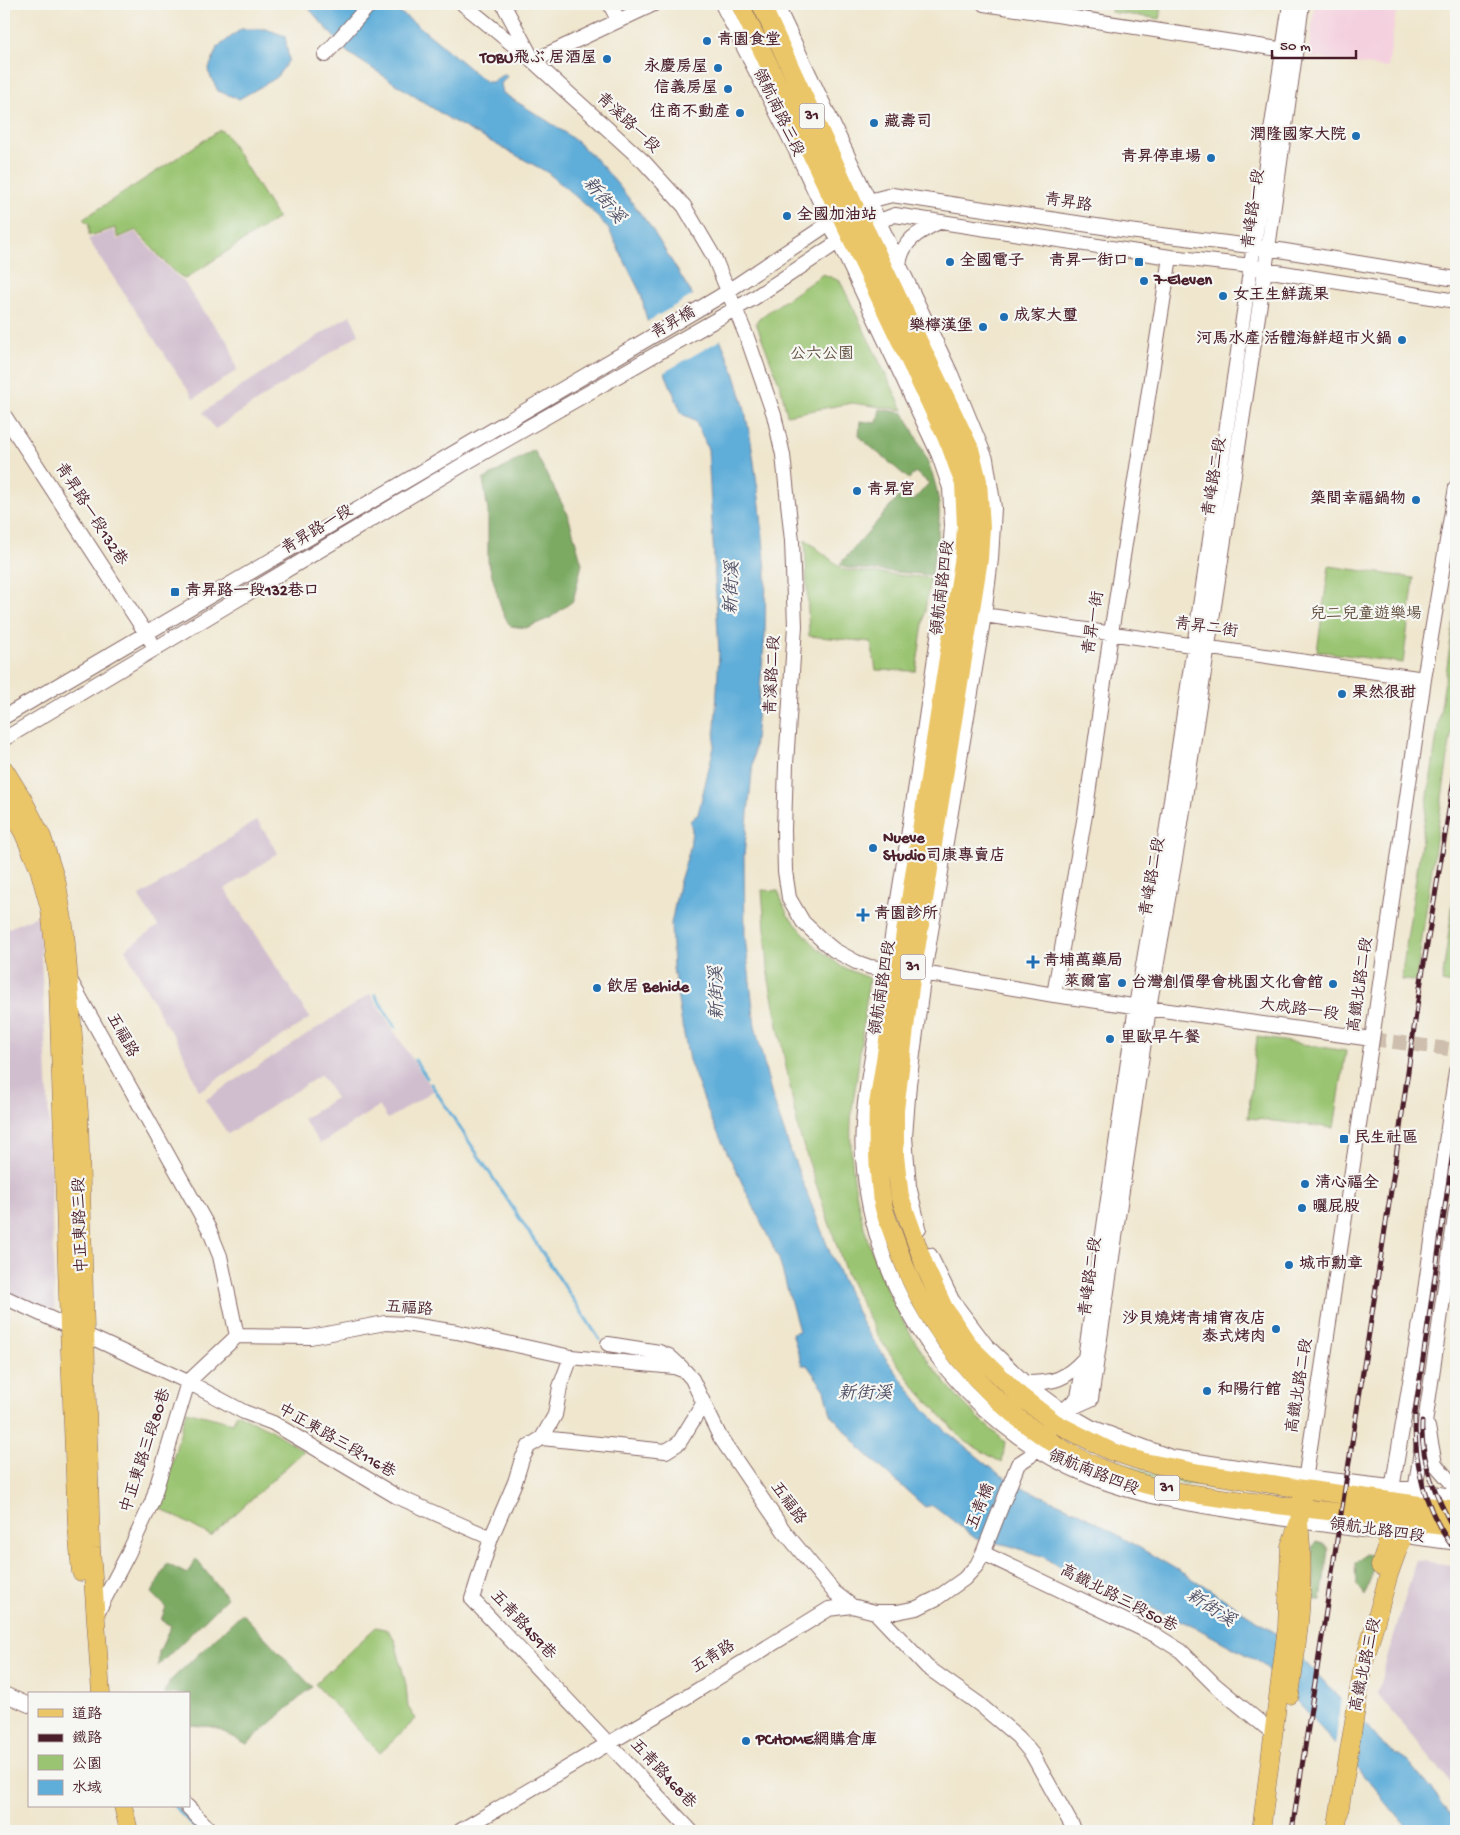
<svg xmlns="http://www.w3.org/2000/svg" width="1460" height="1835" font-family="'Gochi Hand','LXGW WenKai TC','Klee One',sans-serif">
<rect width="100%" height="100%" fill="#f6f6f2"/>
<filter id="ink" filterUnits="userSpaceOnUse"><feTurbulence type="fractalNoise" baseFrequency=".02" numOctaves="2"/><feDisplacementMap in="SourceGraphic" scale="10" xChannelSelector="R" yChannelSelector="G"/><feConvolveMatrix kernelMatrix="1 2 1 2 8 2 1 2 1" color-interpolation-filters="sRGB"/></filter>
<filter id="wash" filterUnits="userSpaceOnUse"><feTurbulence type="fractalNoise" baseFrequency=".0096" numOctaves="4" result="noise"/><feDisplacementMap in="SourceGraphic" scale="20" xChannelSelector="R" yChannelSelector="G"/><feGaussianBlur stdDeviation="1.12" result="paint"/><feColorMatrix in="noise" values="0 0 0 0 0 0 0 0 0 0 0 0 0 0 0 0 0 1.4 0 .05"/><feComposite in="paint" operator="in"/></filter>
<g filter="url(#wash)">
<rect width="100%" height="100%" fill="#efe6cd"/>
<path fill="#f4cfde" d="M 1315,4 L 1397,4 L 1388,68 L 1308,57 Z"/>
<path fill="#d0bdce" d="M 114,230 L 117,240 L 135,232 L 172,272 L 184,282 L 202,310 L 229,343 L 237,370 L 194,399 L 88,239 Z
M 350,315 L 359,334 L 215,429 L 203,412 Z
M 257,820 L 278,853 L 225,889 L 310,1018 L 199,1091 L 180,1045 L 165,1023 L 125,949 L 158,926 L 139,897 Z
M 39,915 L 49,1119 L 55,1317 L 4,1292 L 4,930 Z
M 370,994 L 433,1091 L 388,1119 L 379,1106 L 320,1144 L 303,1119 L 336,1098 L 321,1075 L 228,1134 L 205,1100 Z
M 1416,1560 L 1456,1566 L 1456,1789 L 1377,1693 Z"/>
<path fill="#9ac471" stroke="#72724e" d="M 1112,4 L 1162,4 L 1160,19 L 1111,12 Z
M 220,130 L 225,133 L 278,218 L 185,279 L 173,271 L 136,230 L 118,238 L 115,228 L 89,236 L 89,224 L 83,219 Z
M 823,274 L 840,281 L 903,410 L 852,403 L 787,415 L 781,388 L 756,323 L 758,319 Z
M 805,539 L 844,570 L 930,578 L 916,671 L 876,670 L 871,642 L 809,636 Z
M 1329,566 L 1414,578 L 1403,663 L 1317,651 Z
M 1456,605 L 1456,700 L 1416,981 L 1401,980 Z
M 1456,880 L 1456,961 L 1453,984 L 1442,982 Z
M 762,890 L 778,891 L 787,914 L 815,946 L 842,967 L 869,978 C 865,1010 861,1043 857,1076 C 855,1090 852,1106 851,1121 C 847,1215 889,1319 951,1389 C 967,1408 986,1425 1005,1442 L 1002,1463 L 963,1440 L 913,1385 L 879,1338 L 846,1273 L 799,1133 L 769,980 Z
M 1257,1037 L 1346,1051 L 1334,1128 L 1248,1118 Z
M 186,1411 L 233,1423 L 236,1413 L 269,1429 L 304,1451 L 211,1536 L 160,1508 Z
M 1104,1456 L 1153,1474 L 1274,1491 L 1276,1495 L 1273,1497 L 1150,1478 L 1102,1461 Z
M 376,1627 L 388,1630 L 395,1641 L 406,1685 L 408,1707 L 416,1719 L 380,1753 L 315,1684 Z"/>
<path fill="#7baa63" stroke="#626447" d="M 880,409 L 904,413 C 921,447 942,482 939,522 C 938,539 934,558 931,575 L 847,568 L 840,564 L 903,492 L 913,501 L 929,483 L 915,472 L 909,479 L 859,437 L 860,421 L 877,423 Z
M 534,450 L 568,515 L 582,564 L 573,601 L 550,618 L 526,628 L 510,626 L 502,611 L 488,561 L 488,511 L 483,480 Z
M 1316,1541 L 1323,1543 L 1328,1550 L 1321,1600 L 1315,1600 L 1312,1548 Z
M 1364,1554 L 1378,1556 L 1365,1595 L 1356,1583 L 1355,1563 Z
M 196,1559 L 227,1598 L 158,1666 L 159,1652 L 171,1626 L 161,1620 L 166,1607 L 152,1593 L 167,1564 L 187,1574 Z
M 242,1613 L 312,1687 L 247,1744 L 214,1727 L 189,1725 L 189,1694 L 164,1694 L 170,1681 Z"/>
<path fill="#5fadd9" stroke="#546682" d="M 305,4 L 385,4 L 405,16 L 420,27 L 486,82 L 492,82 L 504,74 L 507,76 L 501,84 L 503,93 C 530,111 561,127 585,149 C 608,169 631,202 650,226 L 721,341 L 734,372 L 744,406 L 751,441 L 760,505 L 766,571 L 765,635 L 744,856 L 745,937 L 755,1026 L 772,1096 L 791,1152 L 831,1255 L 863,1325 L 884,1356 L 925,1410 L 947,1432 L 999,1474 L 1028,1490 L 1077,1511 L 1203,1585 L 1280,1636 L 1365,1724 L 1384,1746 L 1408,1762 L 1456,1820 L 1456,1831 L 1410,1831 L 1358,1769 L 1263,1664 L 1193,1626 L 1129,1598 L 1107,1586 L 1079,1580 L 1042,1556 L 1007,1545 L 976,1539 L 933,1505 L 925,1507 L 864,1452 L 831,1414 L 825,1390 L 807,1365 L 802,1365 L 792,1333 L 799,1331 L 779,1259 L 711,1119 L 689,1060 L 681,1019 L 673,968 L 671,924 L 679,884 L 690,848 L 692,830 L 690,821 L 698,814 L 714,747 L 719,653 L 708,449 L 695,420 L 682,414 L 665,373 L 646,317 L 641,294 L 608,228 L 588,207 L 547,172 L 451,120 L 347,52 Z
M 241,29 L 266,29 L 285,36 L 289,60 L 276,78 L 239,99 L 218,91 L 208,71 L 217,48 Z"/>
<path fill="#efe6cd" d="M 695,294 L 722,339 L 663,373 L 645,323 Z
M 1341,1696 L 1361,1716 L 1354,1769 L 1335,1748 Z"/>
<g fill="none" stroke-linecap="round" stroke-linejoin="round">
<path stroke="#5fadd9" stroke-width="3" d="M 375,995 L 395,1027
M 415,1060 L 427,1078
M 431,1084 L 600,1340
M 174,1806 L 198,1831"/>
</g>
</g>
<g filter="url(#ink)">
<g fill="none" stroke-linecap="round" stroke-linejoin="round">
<path stroke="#cebead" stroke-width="14" stroke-dasharray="14 7" stroke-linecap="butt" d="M 1372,1039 L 1456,1050"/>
<defs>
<path id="minor" d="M 463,4 L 533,61 L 644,162 L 684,206 L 714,257 L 748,340 L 774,415 L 783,455 L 792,541 L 795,626 L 786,764 L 784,830 L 785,871 L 789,898 L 803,922 L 823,941 L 834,950 L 856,962 L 870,967 L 950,977 L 1054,995 L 1372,1039
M 503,4 L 532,58
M 610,4 L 618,20
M 722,4 L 796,151 L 938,453 L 950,488 L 952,525 L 950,554 C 934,665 918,776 900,887 C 892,937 884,988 875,1039 C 869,1076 860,1120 863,1157 C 872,1296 962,1425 1091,1477 C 1141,1497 1189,1504 1241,1512 C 1313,1524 1385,1533 1456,1543
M 776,4 L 951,374 L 986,459 L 994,508 L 991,559 L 984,615 L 924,973 L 909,1084 L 905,1137 L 909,1186 L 919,1228
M 984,4 L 1292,51
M 325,55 L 370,4
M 533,61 L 654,4
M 860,205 L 869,201 L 892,195 L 1129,231 L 1267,248 L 1456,279
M 871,224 L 895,215 L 1170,257 L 1252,266 L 1265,270 L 1456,301
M 899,265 C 902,240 919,232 939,222
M 4,415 L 151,641
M 984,615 L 1424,679
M 4,717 L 719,297 L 837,218
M 4,739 L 469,461 L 754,298 L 847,236
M 70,980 L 209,1229 L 220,1256 L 237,1336
M 1054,995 L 1085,815 L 1111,633 L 1170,257
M 930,1255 L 952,1300 L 986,1345 L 1025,1383 L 1063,1411 L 1091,1427 L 1171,1457 L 1305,1477 L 1416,1490 L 1456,1497
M 4,1297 L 188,1382 L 244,1412 L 273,1423 L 396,1496 L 491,1538
M 237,1336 L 310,1337 L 385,1323 L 405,1324 L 457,1332 L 571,1357 L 674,1367 L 685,1371 L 692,1379 L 720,1437 L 784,1531 L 834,1592 L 852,1606
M 608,1344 L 659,1352 L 669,1356 L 682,1368
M 1025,1383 C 1054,1383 1065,1380 1085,1358
M 1071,1408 L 1091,1399 L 1149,1008 L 1180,830 L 1265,270 L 1302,4
M 1428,1427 L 1435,1464 L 1456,1488
M 542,1438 L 529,1446 L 522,1459 L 515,1482 L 491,1538 L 472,1599 L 691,1831
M 542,1438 L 666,1451 L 679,1443 L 703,1404
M 542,1438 L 555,1415 L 560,1387 L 571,1357
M 1304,1487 L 1372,1039 L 1424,679 L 1456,487
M 1391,1495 L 1423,1305 L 1456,1071
M 1414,1499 L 1456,1210
M 983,1553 L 1157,1636 L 1181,1651 L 1215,1685 L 1273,1733
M 875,1612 L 927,1667 L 979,1704 L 1018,1737 L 1032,1754 L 1075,1831
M 95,1617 L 128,1554 L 152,1502 L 188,1382 L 237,1336
M 4,1694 L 29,1705
M 187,1806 L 211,1831
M 460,1831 L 672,1706 L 829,1609 L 852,1606 L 875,1612 L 897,1612 L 917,1608 L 937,1598 L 964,1579 L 977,1565 L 983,1553 L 1018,1464 L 1030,1456 L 1063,1411 L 1078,1397 L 1085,1358 L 1136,1006 L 1167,827 L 1290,4"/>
<path id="major" d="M 740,4 L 950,445 L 964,484 L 966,526 L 964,556 L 878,1105 C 877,1137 877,1168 882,1199 C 884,1214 891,1228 896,1242 C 933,1355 1026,1448 1140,1483 C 1174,1493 1210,1496 1245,1501 C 1315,1510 1386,1517 1456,1528
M 761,4 L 864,227 L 970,449 L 978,481 L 981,527 L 979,559 L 910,987 L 895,1110 L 895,1156 L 900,1197 L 925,1267 L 944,1308 L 970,1347 L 1020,1396 L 1055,1423 L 1110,1451 L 1144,1462 L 1200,1473 L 1303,1489 L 1456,1510
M 4,769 L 22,798 L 42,837 L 57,884 L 65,932 L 79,1113 L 91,1548 L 101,1694
M 4,798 L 23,832 L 39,869 L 50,909 L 58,984 L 69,1327 L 77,1526 L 81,1572
M 1380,1566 L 1387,1545 L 1389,1508
M 1290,1695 C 1298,1639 1306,1581 1299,1524
M 123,1806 L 129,1831
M 1261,1831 L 1287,1627 L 1290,1546 L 1299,1522 L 1302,1497
M 1336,1831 L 1363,1666 L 1389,1574 L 1399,1546 L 1405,1535 L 1411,1511"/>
</defs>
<use href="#minor" stroke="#846564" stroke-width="16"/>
<use href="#major" stroke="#846564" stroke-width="19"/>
<use href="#minor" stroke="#fff" stroke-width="14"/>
<use href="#major" stroke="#eac669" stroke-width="18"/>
<defs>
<path id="rail" d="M 1456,1131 L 1415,1414 C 1414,1465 1424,1511 1456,1551
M 1422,1422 C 1420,1462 1437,1499 1456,1533
M 1292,1831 L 1394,1171 L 1418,1000 L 1456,767"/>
</defs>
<use href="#rail" stroke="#4a1f2b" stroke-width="5"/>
<use href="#rail" stroke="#f6f6f2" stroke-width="3" stroke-dasharray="9" stroke-linecap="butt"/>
</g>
</g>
<g fill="#1f6fb2" stroke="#f6f6f2" stroke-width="2">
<circle cx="707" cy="41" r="5"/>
<circle cx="607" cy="59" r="5"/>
<circle cx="718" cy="68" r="5"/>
<circle cx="728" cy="89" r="5"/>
<circle cx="740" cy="113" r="5"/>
<circle cx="874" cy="123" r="5"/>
<circle cx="1356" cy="136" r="5"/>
<circle cx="1211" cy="158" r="5"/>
<circle cx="787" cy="216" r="5"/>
<circle cx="950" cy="262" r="5"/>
<rect x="1134" y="257" width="10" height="10" rx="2.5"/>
<circle cx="1144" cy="281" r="5"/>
<circle cx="1223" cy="296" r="5"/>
<circle cx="1004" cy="317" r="5"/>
<circle cx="983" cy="327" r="5"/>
<circle cx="1402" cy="340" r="5"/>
<circle cx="857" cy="491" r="5"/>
<circle cx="1416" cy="500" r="5"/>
<rect x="170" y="587" width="10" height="10" rx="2.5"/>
<circle cx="1342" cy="694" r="5"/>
<circle cx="873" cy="848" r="5"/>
<path d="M860.5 907.5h5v5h5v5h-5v5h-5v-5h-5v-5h5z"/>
<path d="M1030.5 954.5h5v5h5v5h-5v5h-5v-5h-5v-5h5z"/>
<circle cx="1122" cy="983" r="5"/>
<circle cx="1333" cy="984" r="5"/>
<circle cx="597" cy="988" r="5"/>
<circle cx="1110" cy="1039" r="5"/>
<rect x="1339" y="1134" width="10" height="10" rx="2.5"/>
<circle cx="1305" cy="1184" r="5"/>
<circle cx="1302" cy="1208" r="5"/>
<circle cx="1289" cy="1265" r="5"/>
<circle cx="1276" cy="1329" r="5"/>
<circle cx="1207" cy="1391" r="5"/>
<circle cx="746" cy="1741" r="5"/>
</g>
<g text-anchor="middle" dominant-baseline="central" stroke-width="4.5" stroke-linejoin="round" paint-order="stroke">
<g fill="#f6f6f2" stroke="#7e6067" stroke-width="1">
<rect x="799.5" y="103.5" width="25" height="25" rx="4"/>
<rect x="900.5" y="954.5" width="25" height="25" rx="4"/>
<rect x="1154.5" y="1475.5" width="25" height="25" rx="4"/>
</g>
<g font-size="15" font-weight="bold" fill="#4a1f2b">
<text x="812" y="116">31</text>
<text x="913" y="967">31</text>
<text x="1167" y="1488">31</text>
</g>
<g font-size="16" font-weight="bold" fill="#4a1f2b" stroke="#f6f6f2" text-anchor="start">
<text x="717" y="41">青園食堂</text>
<text x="597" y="59" text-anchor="end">TOBU飛ぶ 居酒屋</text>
<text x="708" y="68" text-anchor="end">永慶房屋</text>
<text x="718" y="89" text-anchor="end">信義房屋</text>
<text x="730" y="113" text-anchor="end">住商不動產</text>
<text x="884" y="123">藏壽司</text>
<text x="1346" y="136" text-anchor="end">潤隆國家大院</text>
<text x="1201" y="158" text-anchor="end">青昇停車場</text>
<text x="797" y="216">全國加油站</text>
<text x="960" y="262">全國電子</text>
<text x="1129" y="262" text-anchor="end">青昇一街口</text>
<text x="1154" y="281">7-Eleven</text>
<text x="1233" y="296">女王生鮮蔬果</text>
<text x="1014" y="317">成家大璽</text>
<text x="973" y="327" text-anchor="end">樂檸漢堡</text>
<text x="1392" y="340" text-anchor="end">河馬水產 活體海鮮超市火鍋</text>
<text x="867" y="491">青昇宮</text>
<text x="1406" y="500" text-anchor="end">築間幸福鍋物</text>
<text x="185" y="592">青昇路一段132巷口</text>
<text x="1352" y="694">果然很甜</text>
<text x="883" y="839">Nueve<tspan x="883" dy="18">Studio司康專賣店</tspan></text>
<text x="874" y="915">青園診所</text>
<text x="1043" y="962">青埔萬藥局</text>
<text x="1112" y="983" text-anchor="end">萊爾富</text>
<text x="1323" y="984" text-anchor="end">台灣創價學會桃園文化會館</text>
<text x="607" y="988">飲居 Behide</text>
<text x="1120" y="1039">里歐早午餐</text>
<text x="1354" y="1139">民生社區</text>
<text x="1315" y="1184">清心福全</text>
<text x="1312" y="1208">曬屁股</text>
<text x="1299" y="1265">城市勳章</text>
<text x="1266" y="1320" text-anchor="end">沙貝燒烤青埔宵夜店<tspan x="1266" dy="18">泰式烤肉</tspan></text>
<text x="1217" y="1391">和陽行館</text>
<text x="756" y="1741">PCHOME網購倉庫</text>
</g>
<g font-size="16" fill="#4a1f2b" stroke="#f6f6f2">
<text transform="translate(777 113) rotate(64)">領航南路三段</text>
<text transform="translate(627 124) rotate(43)">青溪路一段</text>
<text transform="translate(1068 204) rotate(9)">青昇路</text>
<text transform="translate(1255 209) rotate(-82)">青峰路一段</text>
<text transform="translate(674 324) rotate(-30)">青昇橋</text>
<text transform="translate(1216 477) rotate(-81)">青峰路二段</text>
<text transform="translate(90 515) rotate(57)">青昇路一段132巷</text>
<text transform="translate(318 531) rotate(-31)">青昇路一段</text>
<text transform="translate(944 588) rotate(-83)">領航南路四段</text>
<text transform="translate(1095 623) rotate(-81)">青昇一街</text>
<text transform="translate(1206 629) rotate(8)">青昇二街</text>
<text transform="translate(774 675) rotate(-87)">青溪路二段</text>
<text transform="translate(1154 877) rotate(-80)">青峰路二段</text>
<text transform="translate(1362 985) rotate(-82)">高鐵北路二段</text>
<text transform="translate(884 988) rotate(-81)">領航南路四段</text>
<text transform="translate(1299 1011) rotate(8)">大成路一段</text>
<text transform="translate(121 1036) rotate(61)">五福路</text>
<text transform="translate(82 1225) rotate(-92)">中正東路三段</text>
<text transform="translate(1092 1277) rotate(-82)">青峰路二段</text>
<text transform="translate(409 1310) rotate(4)">五福路</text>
<text transform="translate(1301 1386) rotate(-81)">高鐵北路二段</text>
<text transform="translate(336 1442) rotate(30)">中正東路三段116巷</text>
<text transform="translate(147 1451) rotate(-72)">中正東路三段80巷</text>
<text transform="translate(1093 1474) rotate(22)">領航南路四段</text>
<text transform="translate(787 1504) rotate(54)">五福路</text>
<text transform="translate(982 1507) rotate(-68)">五青橋</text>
<text transform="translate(1377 1532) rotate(8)">領航北路四段</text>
<text transform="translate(1118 1600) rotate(27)">高鐵北路三段50巷</text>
<text transform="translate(522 1626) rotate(47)">五青路459巷</text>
<text transform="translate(714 1658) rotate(-32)">五青路</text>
<text transform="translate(1367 1665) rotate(-78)">高鐵北路三段</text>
<text transform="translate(662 1775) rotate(47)">五青路468巷</text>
</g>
<g font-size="16" fill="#625140" stroke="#f6f6f2">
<text x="822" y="355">公六公園</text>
<text x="1366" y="615">兒二兒童遊樂場</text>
</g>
<g font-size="18" font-style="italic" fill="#515168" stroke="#f6f6f2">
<text transform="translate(603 201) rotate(50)">新街溪</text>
<text transform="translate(733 588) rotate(-88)">新街溪</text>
<text transform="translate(718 993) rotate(-91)">新街溪</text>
<text x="865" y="1394">新街溪</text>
<text transform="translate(1210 1609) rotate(33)">新街溪</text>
</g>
</g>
<rect width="1460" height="1835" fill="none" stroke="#f6f6f2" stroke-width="20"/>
<rect x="28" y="1692" width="162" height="115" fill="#f6f6f2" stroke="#b1a0a2"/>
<rect x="38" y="1709" width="25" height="8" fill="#eac669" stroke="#b1a0a2"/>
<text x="72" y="1718" font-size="15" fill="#4a1f2b">道路</text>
<rect x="38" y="1734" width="25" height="8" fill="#4a1f2b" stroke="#b1a0a2"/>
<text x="72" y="1742" font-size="15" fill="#4a1f2b">鐵路</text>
<rect x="38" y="1755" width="25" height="15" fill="#9ac471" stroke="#b1a0a2"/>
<text x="72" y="1768" font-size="15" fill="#4a1f2b">公園</text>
<rect x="38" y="1780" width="25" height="15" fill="#5fadd9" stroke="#b1a0a2"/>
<text x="72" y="1792" font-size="15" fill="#4a1f2b">水域</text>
<path d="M1272 50v8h84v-8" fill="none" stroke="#4a1f2b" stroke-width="2.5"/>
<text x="1280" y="50" font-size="15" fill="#4a1f2b" stroke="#f6f6f2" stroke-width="4" paint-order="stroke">50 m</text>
</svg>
